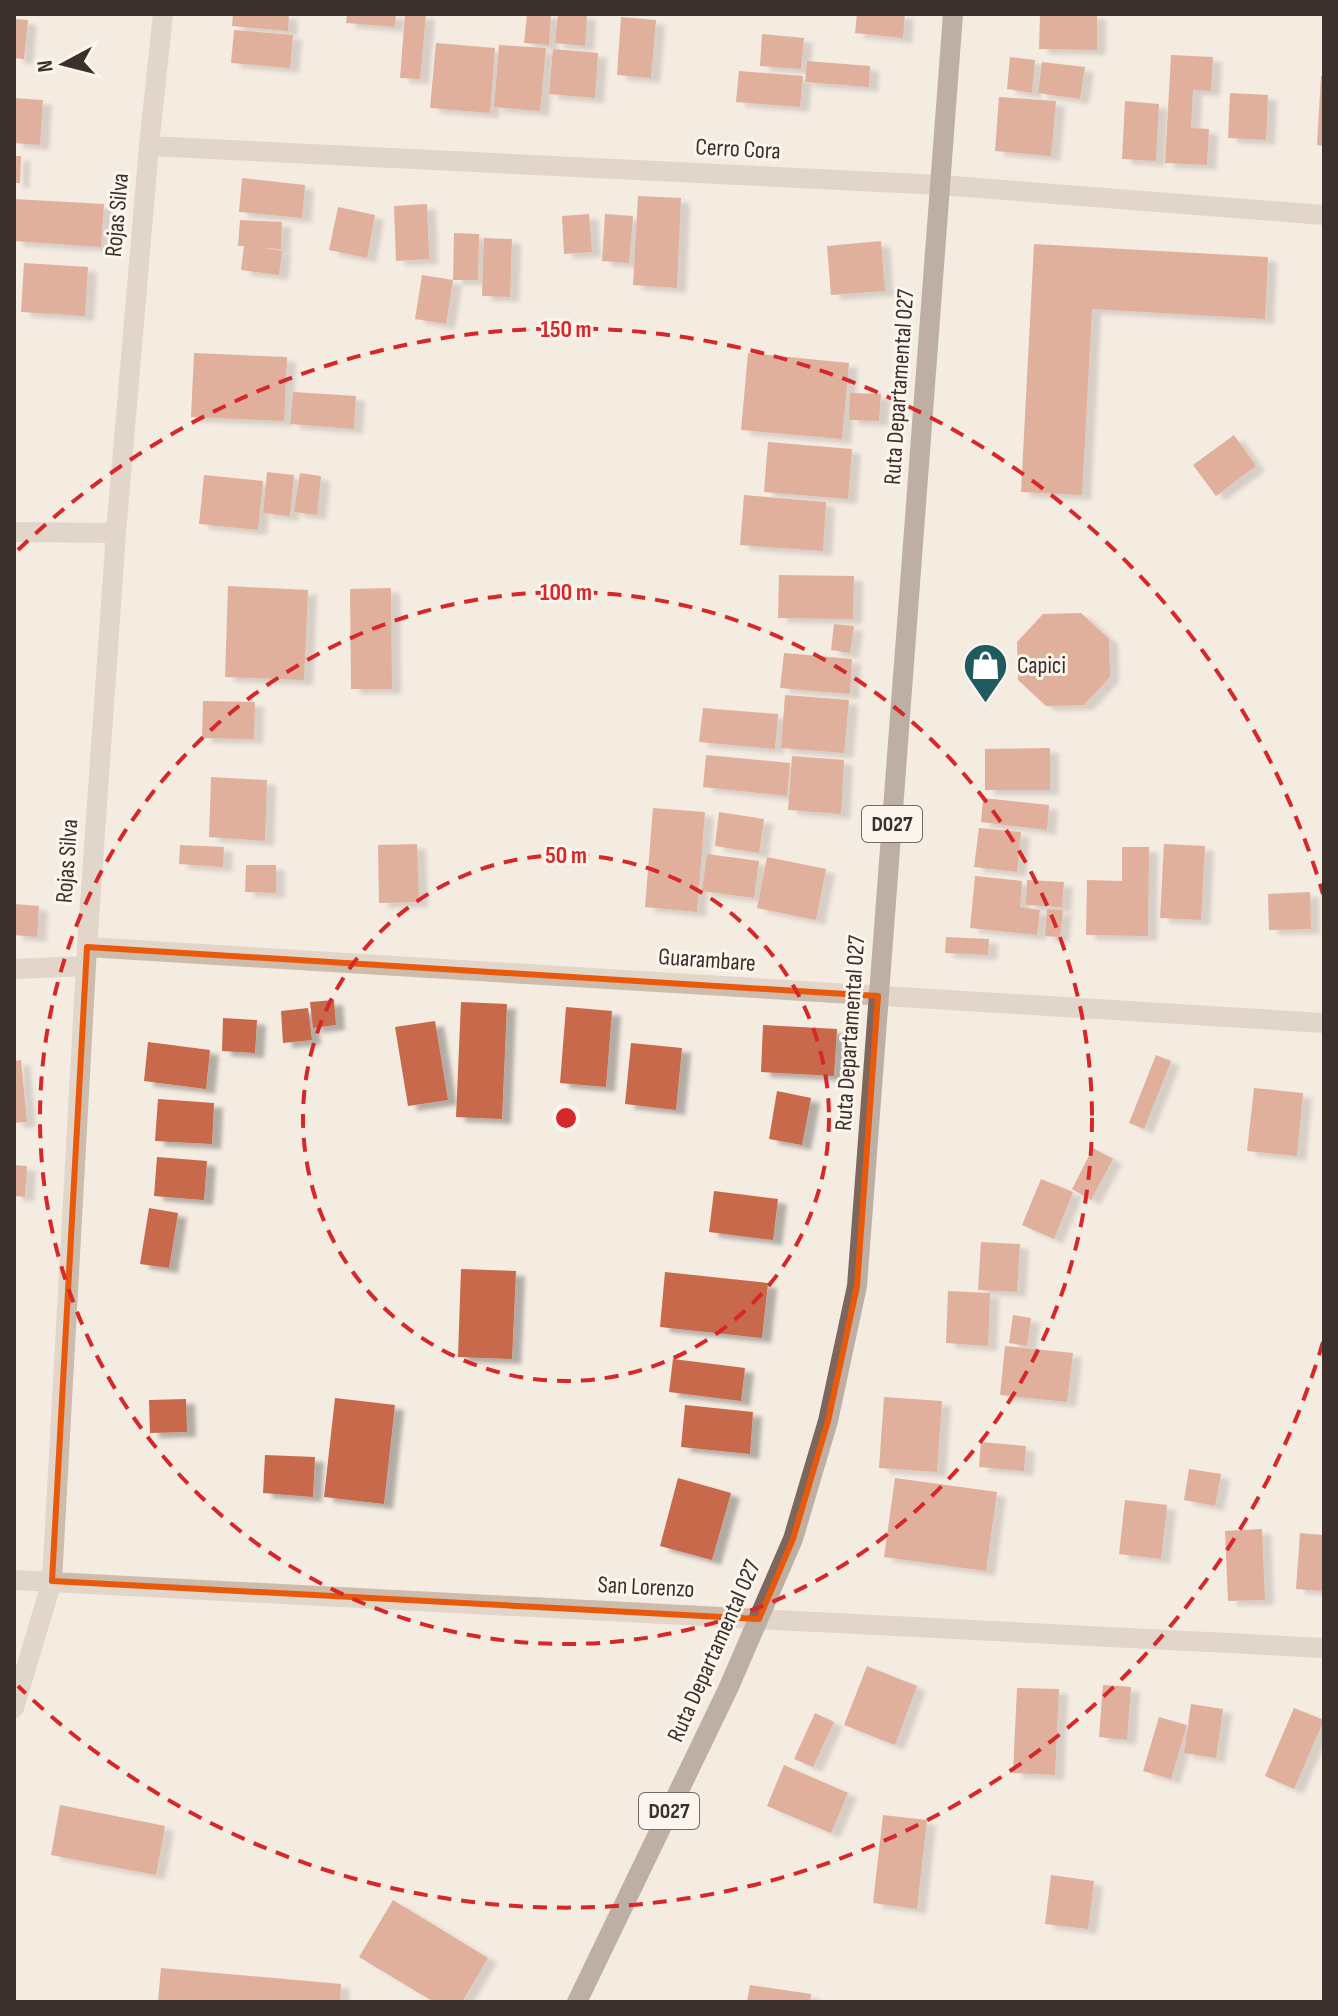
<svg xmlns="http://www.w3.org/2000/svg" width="1338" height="2016" font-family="'Sofia Sans Condensed',sans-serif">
<defs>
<filter id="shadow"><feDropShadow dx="9" dy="5" stdDeviation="2" flood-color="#0004"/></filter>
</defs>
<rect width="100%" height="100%" fill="#f4ebe1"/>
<path fill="#c8694b" filter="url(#shadow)" d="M 233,14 L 289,14 L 288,31 L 232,26 Z
M 347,14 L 396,14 L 395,27 L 346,23 Z
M 405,14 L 426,14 L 420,79 L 400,78 Z
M 527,14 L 551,14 L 549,45 L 524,43 Z
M 558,14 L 587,14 L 585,46 L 555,43 Z
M 857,14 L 905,14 L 903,38 L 855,33 Z
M 1040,14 L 1097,14 L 1097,50 L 1039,49 Z
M 621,17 L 656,20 L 651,78 L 617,75 Z
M 14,19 L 28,20 L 24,59 L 14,58 Z
M 234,30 L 293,35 L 290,68 L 231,63 Z
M 762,34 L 804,38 L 801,69 L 760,66 Z
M 436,43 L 495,48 L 490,113 L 430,108 Z
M 499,45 L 546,48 L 540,111 L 494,107 Z
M 553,49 L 598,53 L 595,98 L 549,94 Z
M 1171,55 L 1213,57 L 1211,91 L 1193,90 L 1191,128 L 1209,129 L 1207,165 L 1165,163 Z
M 1010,57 L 1035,60 L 1032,93 L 1007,89 Z
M 807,61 L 870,66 L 869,87 L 805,82 Z
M 1042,62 L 1085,67 L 1080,99 L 1038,93 Z
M 739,71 L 803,76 L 800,107 L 736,102 Z
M 1321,76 L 1324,76 L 1324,146 L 1317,145 Z
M 1230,93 L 1268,95 L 1266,140 L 1228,138 Z
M 999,97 L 1056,101 L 1051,156 L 995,151 Z
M 14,98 L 43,100 L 40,145 L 14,143 Z
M 1125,101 L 1159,104 L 1156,161 L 1122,159 Z
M 14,156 L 21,156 L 20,183 L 14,183 Z
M 242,178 L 305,185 L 302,218 L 239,212 Z
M 638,196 L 681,198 L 677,288 L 633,285 Z
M 14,199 L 104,204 L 101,247 L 14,241 Z
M 427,204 L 429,259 L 396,261 L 394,206 Z
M 338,207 L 375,215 L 367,258 L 329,250 Z
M 589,214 L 592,252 L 564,254 L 562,216 Z
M 605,214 L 633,216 L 629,263 L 602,261 Z
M 240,220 L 282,222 L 281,249 L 263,248 L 282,251 L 279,275 L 241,270 L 244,246 L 238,246 Z
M 454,233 L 479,234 L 478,280 L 453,280 Z
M 484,238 L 512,239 L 510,297 L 482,296 Z
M 881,241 L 885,291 L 831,295 L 827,246 Z
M 1034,244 L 1268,257 L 1265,319 L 1092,309 L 1082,495 L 1021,492 Z
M 24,263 L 88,267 L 85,316 L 21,312 Z
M 422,275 L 453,280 L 446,324 L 415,319 Z
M 194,353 L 287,357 L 284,421 L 191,417 Z
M 748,353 L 849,363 L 842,439 L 741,430 Z
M 293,392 L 356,396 L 354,429 L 290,424 Z
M 850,393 L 881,394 L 879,421 L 849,420 Z
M 1234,435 L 1256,466 L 1216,496 L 1193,465 Z
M 768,442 L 852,449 L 848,499 L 764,492 Z
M 267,472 L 294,475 L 290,516 L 263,513 Z
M 300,473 L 321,476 L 317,515 L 294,512 Z
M 204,475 L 263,481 L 258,530 L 199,524 Z
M 744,495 L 826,502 L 823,551 L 740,545 Z
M 779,575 L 854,576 L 853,619 L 778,618 Z
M 228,586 L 308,590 L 304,680 L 225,677 Z
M 391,588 L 392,689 L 351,689 L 350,589 Z
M 1081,613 L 1109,639 L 1110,677 L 1084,705 L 1046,706 L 1018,680 L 1017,642 L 1043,614 Z
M 834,624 L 854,626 L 850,653 L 831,650 Z
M 784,653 L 852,659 L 850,694 L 780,688 Z
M 785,695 L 849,700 L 844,753 L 781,748 Z
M 203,701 L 255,702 L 254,739 L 202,738 Z
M 703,708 L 778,714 L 775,749 L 699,742 Z
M 1050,748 L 1050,790 L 985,790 L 985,749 Z
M 706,755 L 790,763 L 787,796 L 703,787 Z
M 792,756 L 844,760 L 841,814 L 788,810 Z
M 211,777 L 267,780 L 265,841 L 209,837 Z
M 983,798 L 1049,805 L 1047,830 L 981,822 Z
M 653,808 L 705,812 L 697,912 L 645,907 Z
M 719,812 L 764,819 L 759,853 L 715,846 Z
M 979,828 L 1021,832 L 1017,872 L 974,867 Z
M 417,844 L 419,902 L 379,903 L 378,845 Z
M 1164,844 L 1205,846 L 1201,920 L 1160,918 Z
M 180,845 L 224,847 L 223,867 L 179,864 Z
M 1122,847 L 1149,847 L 1148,936 L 1086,935 L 1087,880 L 1122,881 Z
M 707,854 L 759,861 L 754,898 L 702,891 Z
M 767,857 L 826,869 L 816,920 L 757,908 Z
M 246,865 L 276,865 L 276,893 L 245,892 Z
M 975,876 L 1022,881 L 1020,907 L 1040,910 L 1037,935 L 970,928 Z
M 1027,880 L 1064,882 L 1062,907 L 1026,905 Z
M 1310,892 L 1311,929 L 1269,930 L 1268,894 Z
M 14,904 L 39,906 L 37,937 L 14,935 Z
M 1047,909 L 1063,910 L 1060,937 L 1045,936 Z
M 946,937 L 989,939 L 988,955 L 945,953 Z
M 334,1000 L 336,1025 L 313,1028 L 310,1002 Z
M 461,1002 L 507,1004 L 502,1119 L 456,1117 Z
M 566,1007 L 612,1011 L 606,1087 L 560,1083 Z
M 308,1008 L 312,1040 L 283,1043 L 281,1011 Z
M 223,1018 L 257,1020 L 255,1053 L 222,1051 Z
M 435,1021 L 448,1100 L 408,1106 L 395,1027 Z
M 763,1025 L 837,1029 L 834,1076 L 761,1072 Z
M 148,1042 L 210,1050 L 206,1089 L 144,1081 Z
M 631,1043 L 682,1048 L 676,1110 L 625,1104 Z
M 1156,1055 L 1171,1061 L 1144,1129 L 1129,1123 Z
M 21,1060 L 27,1122 L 14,1123 L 14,1061 Z
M 1254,1088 L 1303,1093 L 1297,1156 L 1247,1151 Z
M 777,1091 L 811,1098 L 802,1145 L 769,1139 Z
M 158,1099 L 214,1103 L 212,1144 L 155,1141 Z
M 1093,1148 L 1113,1159 L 1091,1200 L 1072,1189 Z
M 157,1157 L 207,1161 L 204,1200 L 154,1196 Z
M 14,1165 L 27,1166 L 25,1197 L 14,1196 Z
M 1041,1179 L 1073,1192 L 1054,1239 L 1022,1225 Z
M 714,1191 L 778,1199 L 773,1240 L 709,1232 Z
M 149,1208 L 178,1213 L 169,1268 L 140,1264 Z
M 981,1242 L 1020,1244 L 1017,1292 L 978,1290 Z
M 461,1269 L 516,1271 L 512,1359 L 458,1357 Z
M 665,1272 L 768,1283 L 762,1338 L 660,1327 Z
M 948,1291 L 990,1293 L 988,1346 L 946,1343 Z
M 1013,1315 L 1031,1318 L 1027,1346 L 1009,1343 Z
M 1005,1346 L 1073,1353 L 1067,1402 L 1000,1395 Z
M 673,1359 L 745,1368 L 741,1401 L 669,1392 Z
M 884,1397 L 942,1401 L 937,1472 L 879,1468 Z
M 335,1398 L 395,1405 L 384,1504 L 324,1497 Z
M 186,1399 L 187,1432 L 150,1433 L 149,1400 Z
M 685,1405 L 753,1412 L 750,1454 L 681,1447 Z
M 981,1442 L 1026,1446 L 1024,1471 L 979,1467 Z
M 265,1455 L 315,1457 L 313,1497 L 263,1493 Z
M 1189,1469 L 1221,1474 L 1215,1506 L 1184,1500 Z
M 678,1478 L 731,1493 L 712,1560 L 660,1546 Z
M 895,1478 L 997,1492 L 986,1571 L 884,1557 Z
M 1125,1500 L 1167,1505 L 1161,1559 L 1119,1554 Z
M 1262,1529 L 1265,1600 L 1228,1601 L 1225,1531 Z
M 1300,1533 L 1323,1535 L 1324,1591 L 1296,1589 Z
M 867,1666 L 917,1686 L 895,1745 L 844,1725 Z
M 1103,1685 L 1131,1687 L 1127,1740 L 1099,1737 Z
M 1017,1688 L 1059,1689 L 1055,1775 L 1013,1773 Z
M 1191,1704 L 1223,1709 L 1216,1758 L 1184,1753 Z
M 1294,1708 L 1324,1720 L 1294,1789 L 1265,1776 Z
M 815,1713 L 834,1722 L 813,1767 L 794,1759 Z
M 1159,1717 L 1187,1725 L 1171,1779 L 1143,1771 Z
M 784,1765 L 848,1793 L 831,1833 L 767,1806 Z
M 60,1805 L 165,1826 L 156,1875 L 51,1855 Z
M 883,1815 L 927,1820 L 917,1909 L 873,1903 Z
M 1051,1875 L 1094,1881 L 1088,1929 L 1045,1924 Z
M 393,1900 L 488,1958 L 462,2002 L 434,2002 L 359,1957 Z
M 161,1968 L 341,1984 L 340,2002 L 158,2002 Z
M 750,1985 L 811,1994 L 810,2002 L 747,2002 Z"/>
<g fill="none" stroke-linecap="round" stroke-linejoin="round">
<path stroke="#cdbbac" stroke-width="20" d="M 149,146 L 940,185 L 1324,215
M 14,532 L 116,533
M 87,947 L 1324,1023
M 14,969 L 86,966
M 14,1580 L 759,1619
M 14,1708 L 52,1581 L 87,947 L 116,533 L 149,146 L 163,14"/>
<path stroke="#cdbbac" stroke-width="20" d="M 759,1619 L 1324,1648"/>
<path stroke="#7d675c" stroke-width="20" d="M 577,2002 L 728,1689 L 793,1539 L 828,1421 L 857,1286 L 953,14"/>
</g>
<path d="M0 0H1338V2016H0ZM 87,947 L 878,996 L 857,1286 L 828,1421 L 793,1539 L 759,1619 L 52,1581 Z" fill="#f4ebe1" fill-opacity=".55" fill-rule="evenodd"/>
<path fill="none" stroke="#e8590c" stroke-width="6" stroke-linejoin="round" d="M 87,947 L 878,996 L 857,1286 L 828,1421 L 793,1539 L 759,1619 L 52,1581 Z"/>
<g fill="none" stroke="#d62828" stroke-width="4" stroke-dasharray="14 10">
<circle cx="566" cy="1118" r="263"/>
<circle cx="566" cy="1118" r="526"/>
<path d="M1323 1342A789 789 0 0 1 18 1686M18 550A789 789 0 0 1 1323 894"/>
</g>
<defs>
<symbol id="shop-pin" viewBox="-11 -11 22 30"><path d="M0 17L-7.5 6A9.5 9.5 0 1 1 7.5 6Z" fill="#1f5a5e" stroke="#fbf5ee"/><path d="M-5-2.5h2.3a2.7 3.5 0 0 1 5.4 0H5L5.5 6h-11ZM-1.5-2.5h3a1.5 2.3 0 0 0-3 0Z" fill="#fff"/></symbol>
</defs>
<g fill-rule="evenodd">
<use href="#shop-pin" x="960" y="640" width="51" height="69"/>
</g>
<g text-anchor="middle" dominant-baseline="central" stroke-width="6" stroke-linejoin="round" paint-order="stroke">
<g fill="#fbf5ee" stroke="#756b66" stroke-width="2">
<rect x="862" y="806" width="60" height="36" rx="6"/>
<rect x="639" y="1793" width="60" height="36" rx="6"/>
</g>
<g font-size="22" font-weight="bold" fill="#3b302b">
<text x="892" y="824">D027</text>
<text x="669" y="1811">D027</text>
</g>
<g font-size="24" fill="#3b302b" stroke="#fbf5ee">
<text transform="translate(738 149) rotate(3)">Cerro Cora</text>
<text transform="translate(117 215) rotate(-85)">Rojas Silva</text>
<text transform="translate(899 387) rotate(-86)">Ruta Departamental 027</text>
<text transform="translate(67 861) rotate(-86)">Rojas Silva</text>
<text transform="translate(707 960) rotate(4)">Guarambare</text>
<text transform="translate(850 1033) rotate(-86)">Ruta Departamental 027</text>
<text transform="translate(646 1587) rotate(3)">San Lorenzo</text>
<text transform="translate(714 1651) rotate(-66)">Ruta Departamental 027</text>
</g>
<g font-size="24" fill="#3b302b" stroke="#fbf5ee" text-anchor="start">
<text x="1017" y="665">Capici</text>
</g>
</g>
<circle cx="566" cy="1118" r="12" fill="#d62828" stroke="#fbf5ee" stroke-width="4"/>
<g font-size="24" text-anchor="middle" font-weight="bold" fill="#d62828" stroke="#fbf5ee" stroke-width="6" stroke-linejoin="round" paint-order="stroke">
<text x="566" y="337">150 m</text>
<text x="566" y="600">100 m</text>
<text x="566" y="863">50 m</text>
</g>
<rect width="1338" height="2016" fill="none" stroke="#3b302b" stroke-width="32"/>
<g transform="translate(64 64) rotate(263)" stroke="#fbf5ee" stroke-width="6" paint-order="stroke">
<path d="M0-6L14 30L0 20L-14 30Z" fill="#3b302b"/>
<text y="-12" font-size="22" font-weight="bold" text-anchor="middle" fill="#3b302b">N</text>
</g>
</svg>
